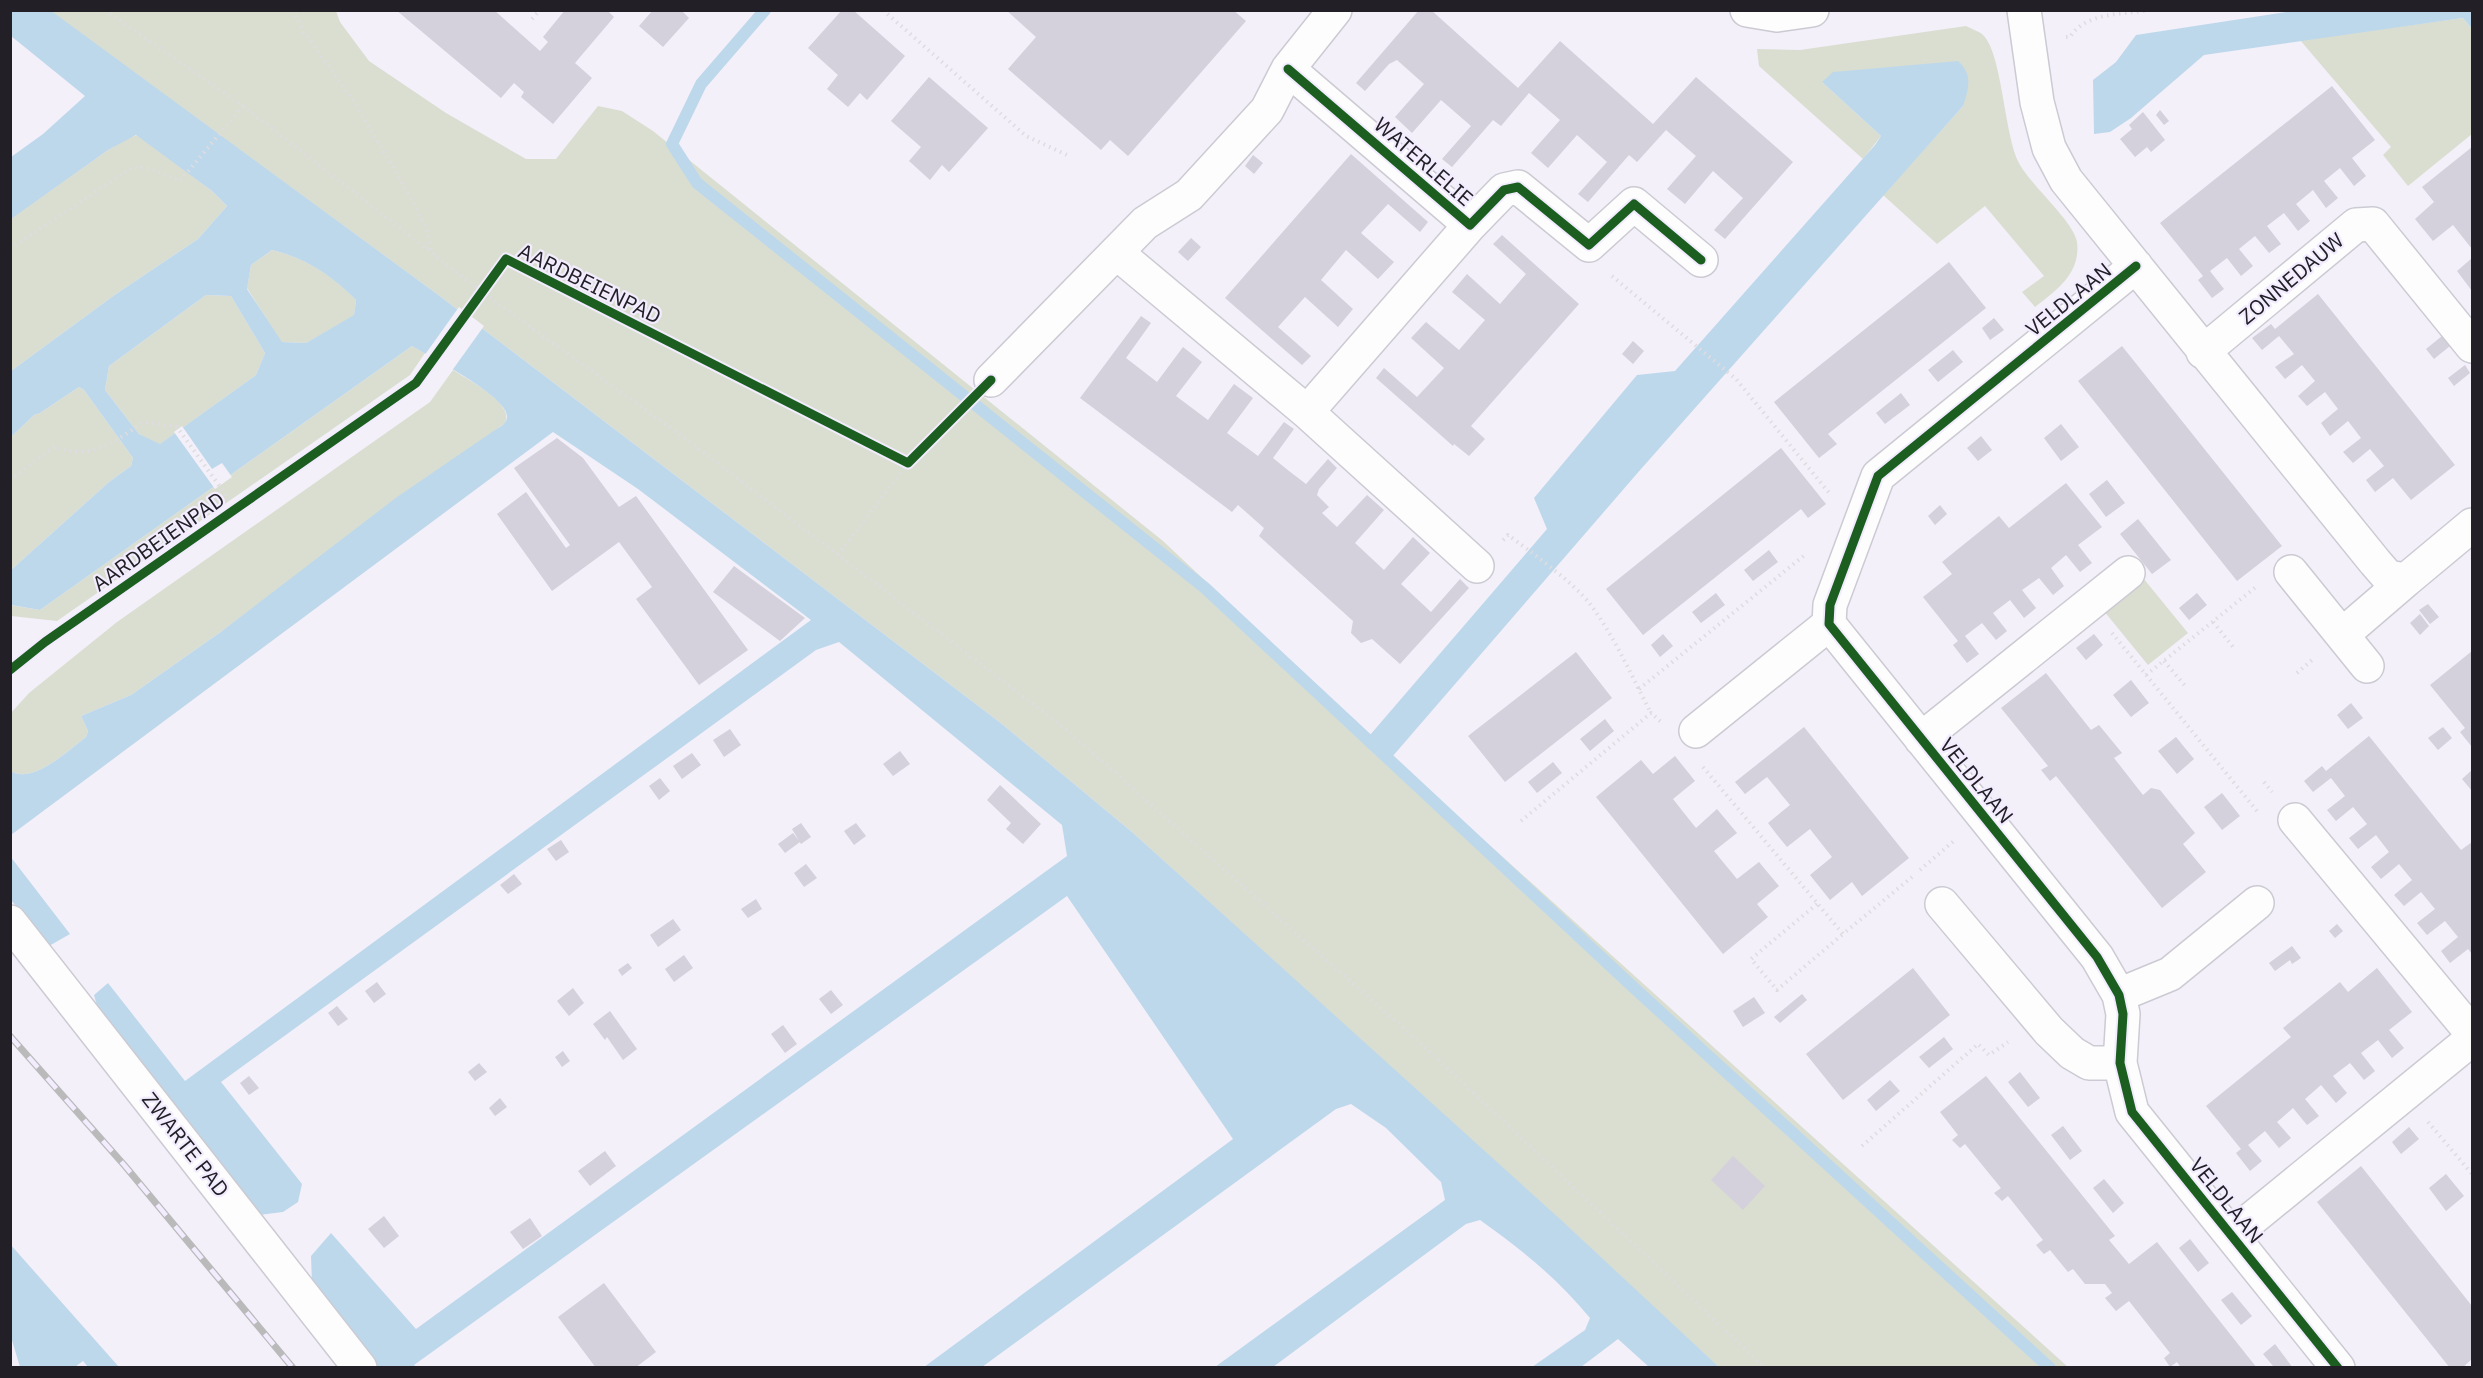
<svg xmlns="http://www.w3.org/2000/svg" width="2483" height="1378" font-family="'IBM Plex Sans',sans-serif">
<rect width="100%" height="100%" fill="#f3f0fa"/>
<path fill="#daded1" d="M 50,11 L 336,11 L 340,22 L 369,61 L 446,113 L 526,159 L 556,159 L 598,106 L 622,111 L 653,131 L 1163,541 L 1392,757 L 2068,1367 L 1719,1367 L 1132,832 L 1002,724 L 437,294 Z
M 2463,18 L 2472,29 L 2472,134 L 2408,186 L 2383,155 L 2391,147 L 2300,40 Z
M 1966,26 C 1971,29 1979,31 1983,35 C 2002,53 2004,131 2018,161 C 2028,183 2074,221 2077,242 C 2081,273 2057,290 2035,307 L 2022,292 L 2044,276 L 1985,206 L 1937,244 L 1883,195 L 1963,106 L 1822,82 L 1881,136 L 1863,159 L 1759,66 L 1757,49 L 1800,50 Z
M 138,135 L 212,191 L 227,206 L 198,239 L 116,294 L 11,371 L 10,219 L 108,150 L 128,138 Z
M 272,250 C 306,258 332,275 356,300 L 354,316 L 306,343 L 281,342 L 247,288 L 251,265 Z
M 206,295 L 231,296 L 265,353 L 256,375 L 159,445 L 139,434 L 105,390 L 109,366 Z
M 412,346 L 425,353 L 410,375 L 57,621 L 11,616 L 10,605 L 40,610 Z
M 453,370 C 468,380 515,403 505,423 L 222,631 L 131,695 L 81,716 L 88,731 L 86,737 C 69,750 32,785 11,771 L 10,714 L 29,693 L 117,622 L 430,402 Z
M 79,387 L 84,390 L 133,458 L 131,466 L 109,482 L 11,570 L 11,437 L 34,415 L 40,413 Z
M 2139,573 L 2188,633 L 2148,665 L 2099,605 Z"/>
<path fill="#bed8eb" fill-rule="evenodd" d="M 50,10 L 437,294 L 1002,724 L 1132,832 L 1560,1219 L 1719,1367 L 1649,1367 L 1618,1339 L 1581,1367 L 1532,1367 L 1585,1330 L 1590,1318 C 1557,1278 1522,1250 1480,1220 L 1466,1224 L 1273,1367 L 1215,1367 L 1445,1200 L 1441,1182 L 1386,1128 L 1351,1104 L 1336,1109 L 982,1367 L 924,1367 L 1233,1139 L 1067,896 L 414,1365 L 416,1367 L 376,1367 L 312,1284 L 311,1256 L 331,1233 L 416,1329 L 1067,856 L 1062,825 L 839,642 L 816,650 L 221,1082 L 302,1184 L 298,1202 L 283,1212 L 259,1215 L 99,1013 L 94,995 L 108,983 L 185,1081 L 811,620 L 638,489 L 553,432 L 11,835 L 11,771 C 32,785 69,750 86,737 L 88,731 L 81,716 L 131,695 L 222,631 L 397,497 L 495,430 C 500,427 507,423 507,417 C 509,397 429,356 412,346 L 40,610 L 11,605 L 11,570 L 109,482 L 131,466 L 133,458 L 84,390 L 79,387 L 40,413 L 34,415 L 11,437 L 11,371 L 116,294 L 198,239 L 227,206 L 212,191 L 136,135 L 108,150 L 11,219 L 11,157 L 43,134 L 85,96 L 11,36 L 11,11 ZM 272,250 C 306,258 331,275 356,300 L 354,315 L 306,343 L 282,342 L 247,289 L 251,265 ZM 206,295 L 231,296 L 265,353 L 256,375 L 160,444 L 139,434 L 105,390 L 109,366 Z
M 2293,11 L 2472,11 L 2472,29 L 2463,18 L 2204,55 L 2131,118 L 2110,132 L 2094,134 L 2093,80 L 2116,62 L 2136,35 Z
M 1958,61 C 1973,74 1969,89 1963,106 L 1641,469 L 1392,757 L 1370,735 L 1547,529 L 1534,498 L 1637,375 L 1675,371 L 1875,145 L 1881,136 L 1822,82 L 1833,72 Z
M 10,856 L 70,934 L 49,946 L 11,900 Z
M 10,1244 L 119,1367 L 88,1367 L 83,1361 L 75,1367 L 20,1367 L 11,1337 Z"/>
<path fill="#f3f0fa" d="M 459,307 L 484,326 L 451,372 L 424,356 Z
M 182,426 L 212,469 L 222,463 L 232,477 L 215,489 L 174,432 Z"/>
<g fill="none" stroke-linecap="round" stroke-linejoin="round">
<path stroke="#bed8eb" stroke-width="12" d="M 765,10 L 701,84 L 672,144 L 697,183 L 1205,588 L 1632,986 L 2050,1368"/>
</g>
<path fill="#d4d0dc" d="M 396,10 L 494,10 L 540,51 L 548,42 L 543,37 L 565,10 L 607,10 L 614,17 L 575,63 L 592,78 L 553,124 L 521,97 L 524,92 L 514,83 L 501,98 Z
M 653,10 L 681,10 L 689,18 L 663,47 L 639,26 Z
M 842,10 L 853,10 L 905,56 L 867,100 L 860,93 L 848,107 L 827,89 L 838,75 L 808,48 Z
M 1006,10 L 1233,10 L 1246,21 L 1128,156 L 1110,140 L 1101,150 L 1008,69 L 1036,37 Z
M 1419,10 L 1431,10 L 1518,88 L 1560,41 L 1653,124 L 1696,77 L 1793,162 L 1725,239 L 1714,230 L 1743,198 L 1713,171 L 1685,204 L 1667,189 L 1696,156 L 1666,130 L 1637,162 L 1629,155 L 1588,202 L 1578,194 L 1607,162 L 1577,135 L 1548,168 L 1531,153 L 1560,120 L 1529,93 L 1501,126 L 1493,120 L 1452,167 L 1442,159 L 1471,126 L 1441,100 L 1412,133 L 1395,117 L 1424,84 L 1397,60 L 1389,64 L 1365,91 L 1356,83 Z
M 929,77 L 988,128 L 949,172 L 942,165 L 930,180 L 909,161 L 921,147 L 891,121 Z
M 2332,86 L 2375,140 L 2352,158 L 2366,176 L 2354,186 L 2340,168 L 2324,181 L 2338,198 L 2326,208 L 2313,190 L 2296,204 L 2310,221 L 2298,231 L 2284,213 L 2267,226 L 2281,244 L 2269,253 L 2255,236 L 2239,249 L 2253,266 L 2241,276 L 2227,258 L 2210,271 L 2224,289 L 2212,298 L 2198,280 L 2203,276 L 2160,223 Z
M 2160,110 L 2169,121 L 2164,125 L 2156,115 Z
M 2143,112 L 2165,140 L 2151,152 L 2147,147 L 2135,157 L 2120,139 L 2132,129 L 2129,125 Z
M 2472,147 L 2472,249 L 2453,225 L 2433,241 L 2415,219 L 2434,202 L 2422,187 Z
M 1351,154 L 1428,222 L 1420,232 L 1388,204 L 1361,233 L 1394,262 L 1378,279 L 1346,250 L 1321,280 L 1353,309 L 1338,327 L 1305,297 L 1278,327 L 1311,356 L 1302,365 L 1225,298 Z
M 1253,155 L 1263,163 L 1254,174 L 1245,166 Z
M 1502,235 L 1579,304 L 1471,426 L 1485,439 L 1469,456 L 1454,444 L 1453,446 L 1376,378 L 1384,368 L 1417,397 L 1444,368 L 1411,338 L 1426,322 L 1459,350 L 1485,320 L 1452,292 L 1467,274 L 1500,304 L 1526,274 L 1493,244 Z
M 1191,238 L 1201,247 L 1188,261 L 1178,252 Z
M 2472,258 L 2472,291 L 2457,271 Z
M 1949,262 L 1986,308 L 1828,434 L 1837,444 L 1819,458 L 1774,402 Z
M 2318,294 L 2455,465 L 2411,500 L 2393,478 L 2375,492 L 2366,480 L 2384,466 L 2370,449 L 2353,463 L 2343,452 L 2361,438 L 2348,421 L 2330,436 L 2321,423 L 2338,409 L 2325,392 L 2307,406 L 2298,396 L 2315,381 L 2302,365 L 2285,379 L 2275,367 L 2294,354 L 2279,336 L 2262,350 L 2252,338 L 2271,324 L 2275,329 Z
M 1141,316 L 1151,323 L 1126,358 L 1157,382 L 1183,347 L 1202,362 L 1176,396 L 1208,420 L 1234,384 L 1253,398 L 1227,433 L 1258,456 L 1284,422 L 1294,429 L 1273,458 L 1289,471 L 1306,484 L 1328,459 L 1337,468 L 1319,489 L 1317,495 L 1329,507 L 1322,513 L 1337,527 L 1367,495 L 1384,510 L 1355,543 L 1384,570 L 1413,537 L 1430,553 L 1401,584 L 1431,612 L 1460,579 L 1469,588 L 1400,664 L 1372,639 L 1361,643 L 1351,633 L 1353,621 L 1259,536 L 1264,528 L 1238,505 L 1232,512 L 1080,398 Z
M 1994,318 L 2004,330 L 1990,340 L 1982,328 Z
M 2442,336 L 2450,346 L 2434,359 L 2426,349 Z
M 1633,341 L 1644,351 L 1633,364 L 1622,354 Z
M 2122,346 L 2282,546 L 2237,581 L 2078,381 Z
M 1953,350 L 1963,362 L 1938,382 L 1928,370 Z
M 2465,365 L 2470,373 L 2454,386 L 2448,378 Z
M 1901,393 L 1910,405 L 1885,424 L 1876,413 Z
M 2061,424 L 2079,447 L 2061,461 L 2044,438 Z
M 1981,436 L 1992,450 L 1978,461 L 1967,448 Z
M 557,438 L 583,458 L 619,507 L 636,496 L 748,650 L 699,685 L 636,599 L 652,587 L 619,542 L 552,591 L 497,514 L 526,492 L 566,548 L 570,545 L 514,468 Z
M 1781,448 L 1826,504 L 1808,518 L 1801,509 L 1643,635 L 1606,589 Z
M 2107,480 L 2125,503 L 2106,517 L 2089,494 Z
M 2066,483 L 2102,527 L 2078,545 L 2092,563 L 2080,572 L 2066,555 L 2051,568 L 2064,586 L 2053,595 L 2039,578 L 2022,590 L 2036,608 L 2024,618 L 2010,600 L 1993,613 L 2007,631 L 1996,640 L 1982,623 L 1965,636 L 1979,654 L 1967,663 L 1953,645 L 1958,641 L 1923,597 L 1952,574 L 1942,562 L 1999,516 L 2009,528 Z
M 1940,505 L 1947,514 L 1935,525 L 1928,516 Z
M 2138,519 L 2171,560 L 2152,574 L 2120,534 Z
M 1769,550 L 1778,562 L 1753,581 L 1744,570 Z
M 734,566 L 805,618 L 780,641 L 713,592 Z
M 1716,593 L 1725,605 L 1701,623 L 1692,612 Z
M 2197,593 L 2207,605 L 2189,620 L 2179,608 Z
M 2428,604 L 2439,617 L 2430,624 L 2419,610 Z
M 2420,614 L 2429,626 L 2420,635 L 2410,623 Z
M 1663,634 L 1673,646 L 1660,657 L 1651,645 Z
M 2094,634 L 2103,645 L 2086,660 L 2076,648 Z
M 2472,651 L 2472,747 L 2460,732 L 2465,728 L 2430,685 Z
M 1576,652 L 1612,698 L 1505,782 L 1468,736 Z
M 2046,673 L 2091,730 L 2099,725 L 2122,753 L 2114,758 L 2143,795 L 2151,788 L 2160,790 L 2195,833 L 2183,844 L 2206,872 L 2162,908 L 2056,776 L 2050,781 L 2041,770 L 2048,766 L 2001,708 Z
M 2131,680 L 2149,703 L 2131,717 L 2113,695 Z
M 2351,703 L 2363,718 L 2348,729 L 2337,715 Z
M 1605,719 L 1614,731 L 1590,751 L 1580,739 Z
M 1804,727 L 1909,858 L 1862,896 L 1852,882 L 1830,900 L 1810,875 L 1832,857 L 1810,829 L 1787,847 L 1778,836 L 1768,823 L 1790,805 L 1767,777 L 1745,794 L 1735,782 Z
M 2443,727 L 2452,738 L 2438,750 L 2428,738 Z
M 730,729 L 741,745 L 724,757 L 713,740 Z
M 2369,736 L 2461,850 L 2472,842 L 2472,954 L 2468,949 L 2450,963 L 2441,951 L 2458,937 L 2445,921 L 2427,935 L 2417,923 L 2435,909 L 2421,892 L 2404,906 L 2394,895 L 2412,880 L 2399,864 L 2381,879 L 2371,867 L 2389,852 L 2376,835 L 2358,849 L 2349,838 L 2367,824 L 2353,807 L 2336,821 L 2327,810 L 2345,796 L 2331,778 L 2313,792 L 2304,781 L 2322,766 L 2326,771 Z
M 2176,737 L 2194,759 L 2177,774 L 2158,751 Z
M 900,751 L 910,764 L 893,776 L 883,764 Z
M 692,753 L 701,765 L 682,779 L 673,766 Z
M 1675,756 L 1695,781 L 1673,799 L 1684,813 L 1696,828 L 1717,809 L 1737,833 L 1714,851 L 1737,879 L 1759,862 L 1779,886 L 1757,904 L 1768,917 L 1723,954 L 1596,797 L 1641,760 L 1653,774 Z
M 1553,762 L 1562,773 L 1537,793 L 1528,782 Z
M 2472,770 L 2472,791 L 2462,779 Z
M 660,778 L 670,791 L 659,800 L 649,786 Z
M 1000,785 L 1041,824 L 1023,844 L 1006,829 L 1011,823 L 987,800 Z
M 2222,793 L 2240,816 L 2222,830 L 2204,807 Z
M 801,823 L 811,837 L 801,844 L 792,829 Z
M 856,823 L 866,836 L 854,845 L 844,831 Z
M 793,833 L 800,842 L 785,853 L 778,844 Z
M 561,840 L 569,852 L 556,861 L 547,849 Z
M 806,864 L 817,878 L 804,887 L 794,873 Z
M 514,874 L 522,884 L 508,894 L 500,885 Z
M 756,899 L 762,909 L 748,918 L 741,909 Z
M 673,919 L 681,930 L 658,947 L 650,935 Z
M 2337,924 L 2343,931 L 2335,938 L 2329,931 Z
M 2292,946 L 2301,958 L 2292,964 L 2290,960 L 2275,971 L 2269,963 Z
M 684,955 L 693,968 L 674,982 L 665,969 Z
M 628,963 L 632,968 L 622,976 L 618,970 Z
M 1913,968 L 1950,1015 L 1843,1100 L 1806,1054 Z
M 2377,968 L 2412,1012 L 2389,1030 L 2404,1048 L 2392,1058 L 2378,1040 L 2361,1053 L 2375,1071 L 2364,1080 L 2350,1063 L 2333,1076 L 2347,1093 L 2336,1103 L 2321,1085 L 2305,1099 L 2319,1116 L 2307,1125 L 2293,1108 L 2277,1122 L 2291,1138 L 2279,1148 L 2265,1131 L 2248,1145 L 2262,1161 L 2250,1171 L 2236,1153 L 2241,1149 L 2206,1106 L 2291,1037 L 2283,1028 L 2340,982 L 2348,992 Z
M 377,982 L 386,994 L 374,1003 L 365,991 Z
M 573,988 L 584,1003 L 569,1016 L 557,1001 Z
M 831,990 L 843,1005 L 831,1014 L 819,999 Z
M 1802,994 L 1807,1000 L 1780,1023 L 1774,1017 Z
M 1754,997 L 1765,1013 L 1743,1027 L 1733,1011 Z
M 337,1006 L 348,1019 L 338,1026 L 328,1013 Z
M 610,1011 L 637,1049 L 623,1060 L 607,1037 L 605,1040 L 593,1024 Z
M 783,1025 L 797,1044 L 785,1053 L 771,1034 Z
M 1944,1037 L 1953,1049 L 1929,1068 L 1919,1057 Z
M 563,1051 L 570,1061 L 562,1067 L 555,1057 Z
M 479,1063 L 487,1072 L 475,1081 L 468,1072 Z
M 2020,1072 L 2040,1098 L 2028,1107 L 2008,1082 Z
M 249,1076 L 259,1088 L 249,1095 L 240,1083 Z
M 1986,1076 L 2115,1236 L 2109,1240 L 2129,1264 L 2157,1242 L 2257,1368 L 2181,1368 L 2177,1362 L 2170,1367 L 2164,1358 L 2170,1353 L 2129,1301 L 2116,1311 L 2105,1298 L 2112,1293 L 2105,1284 L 2085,1284 L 2073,1269 L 2068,1272 L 2050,1250 L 2044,1254 L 2041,1251 L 2036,1245 L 2043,1240 L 2008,1196 L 2002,1201 L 1994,1193 L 2001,1188 L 1965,1144 L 1960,1148 L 1952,1140 L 1958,1135 L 1940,1112 Z
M 1890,1080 L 1900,1091 L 1876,1111 L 1867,1100 Z
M 500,1098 L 507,1107 L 495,1116 L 489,1108 Z
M 2063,1126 L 2082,1151 L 2070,1160 L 2051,1135 Z
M 2409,1127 L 2419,1139 L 2401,1154 L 2392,1142 Z
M 605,1151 L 616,1166 L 590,1186 L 578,1171 Z
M 1733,1156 L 1765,1186 L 1743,1210 L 1711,1180 Z
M 2361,1166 L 2472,1306 L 2472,1359 L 2462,1368 L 2450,1368 L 2317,1202 Z
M 2446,1174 L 2464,1196 L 2446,1211 L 2429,1188 Z
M 2104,1179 L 2124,1203 L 2113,1213 L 2093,1188 Z
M 384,1216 L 399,1236 L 384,1248 L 368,1229 Z
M 530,1218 L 542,1236 L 523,1249 L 510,1232 Z
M 2190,1239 L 2209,1263 L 2198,1272 L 2179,1248 Z
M 604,1283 L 656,1352 L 635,1368 L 596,1368 L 558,1317 Z
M 2232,1292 L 2252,1316 L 2241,1325 L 2221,1300 Z
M 2275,1344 L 2293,1368 L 2273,1366 L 2263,1354 Z"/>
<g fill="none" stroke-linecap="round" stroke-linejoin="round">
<defs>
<path id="minor" d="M 1747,10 L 1777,15 L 1812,10
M 2024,10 L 2037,102 L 2049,148 L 2066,180 L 2375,562 L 2388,577 L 2406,580 L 2472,525
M 1288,69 L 1470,225 L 1504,190 L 1518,187 L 1589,245 L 1634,204 L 1701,260
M 1117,253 L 1307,412 L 1477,566
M 2136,266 L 1878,476 L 1830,605 L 1829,624 L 2097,957 L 2119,995 L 2123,1014 L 2120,1063 L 2132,1112 L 2338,1368
M 2203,352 L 2356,225 L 2373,224 L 2472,346
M 991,380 L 1145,223 L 1189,195 L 1267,110 L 1288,69 L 1335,10
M 1307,412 L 1470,225
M 2291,572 L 2367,666
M 2342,635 L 2406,580
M 1696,731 L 1829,624
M 1921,739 L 2128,573
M 2295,820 L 2472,1033
M 1942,904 L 2049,1031 L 2072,1053 L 2089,1063 L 2120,1063
M 10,922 L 360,1368
M 2119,995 L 2170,974 L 2257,903
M 2232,1235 L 2472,1039"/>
</defs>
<use href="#minor" stroke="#cccad2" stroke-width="36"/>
<path stroke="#dedce0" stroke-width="4" stroke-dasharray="1.5 4.5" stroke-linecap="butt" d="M 105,10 L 243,106 L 482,292 L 694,445 L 1067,730 L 1429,1051 L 1765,1368
M 293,10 L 304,32 L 357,106 L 413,202 L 426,228 L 432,253
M 883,10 L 1026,136 L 1067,155
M 532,19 L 540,10
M 2066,37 L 2070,37 C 2085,12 2126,14 2151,10
M 10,249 L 133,167 L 152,169 L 180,181 L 243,106
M 1612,276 L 1736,379 L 1830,494
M 10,480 L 55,446 C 88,462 117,441 143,422 L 177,427 L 236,509
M 1503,540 L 1508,535 C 1530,551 1574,583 1590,604 C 1615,637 1632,677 1651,713
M 838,555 L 908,463
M 2213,622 L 2234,648
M 2112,633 L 2257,811
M 2164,661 L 2187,688
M 2297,673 L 2312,660
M 2146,675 L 2256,587
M 1639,689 L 1806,554
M 1703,767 L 1843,934 L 1912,877
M 2264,782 L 2272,792
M 1521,821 L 1651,713 L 1661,722
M 1920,870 L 1955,840
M 1817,904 L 1751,959 L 1777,990 L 1843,934
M 2428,1122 L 2472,1174
M 1862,1146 L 1978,1044 L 1989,1055 L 2008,1042"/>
<use href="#minor" stroke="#fdfdfe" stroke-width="33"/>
<defs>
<path id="rail" d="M 10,1036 L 125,1166 L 293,1368"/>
</defs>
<use href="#rail" stroke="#bababb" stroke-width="7"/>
<use href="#rail" stroke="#f2ecfe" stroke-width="4.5" stroke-dasharray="14" stroke-linecap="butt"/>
<defs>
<path id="cycleway" d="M 1288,69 L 1470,225 L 1504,190 L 1518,187 L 1589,245 L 1634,204 L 1701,260
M 2136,266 L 1878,476 L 1830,605 L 1829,624 L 2097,957 L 2119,995 L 2123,1014 L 2120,1063 L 2132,1112 L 2338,1368
M 10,670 L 45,642 L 416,383 L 506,259 L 908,463 L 991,380"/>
</defs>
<use href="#cycleway" stroke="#f2ecfe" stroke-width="13"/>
<use href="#cycleway" stroke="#1b5e20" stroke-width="9"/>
</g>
<g text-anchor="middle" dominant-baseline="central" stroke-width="4.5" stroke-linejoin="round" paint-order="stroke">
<g font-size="21" fill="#222026" stroke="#f2ecfe">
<text transform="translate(1424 161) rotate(41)">WATERLELIE</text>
<text transform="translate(2291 278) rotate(-40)">ZONNEDAUW</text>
<text transform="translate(590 283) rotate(26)">AARDBEIENPAD</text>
<text transform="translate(2068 299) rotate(-39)">VELDLAAN</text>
<text transform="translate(158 541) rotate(-35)">AARDBEIENPAD</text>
<text transform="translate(1977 780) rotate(51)">VELDLAAN</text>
<text transform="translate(186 1144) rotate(52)">ZWARTE PAD</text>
<text transform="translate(2227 1200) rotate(51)">VELDLAAN</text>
</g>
</g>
<rect width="2483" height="1378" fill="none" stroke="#222026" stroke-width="24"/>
</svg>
